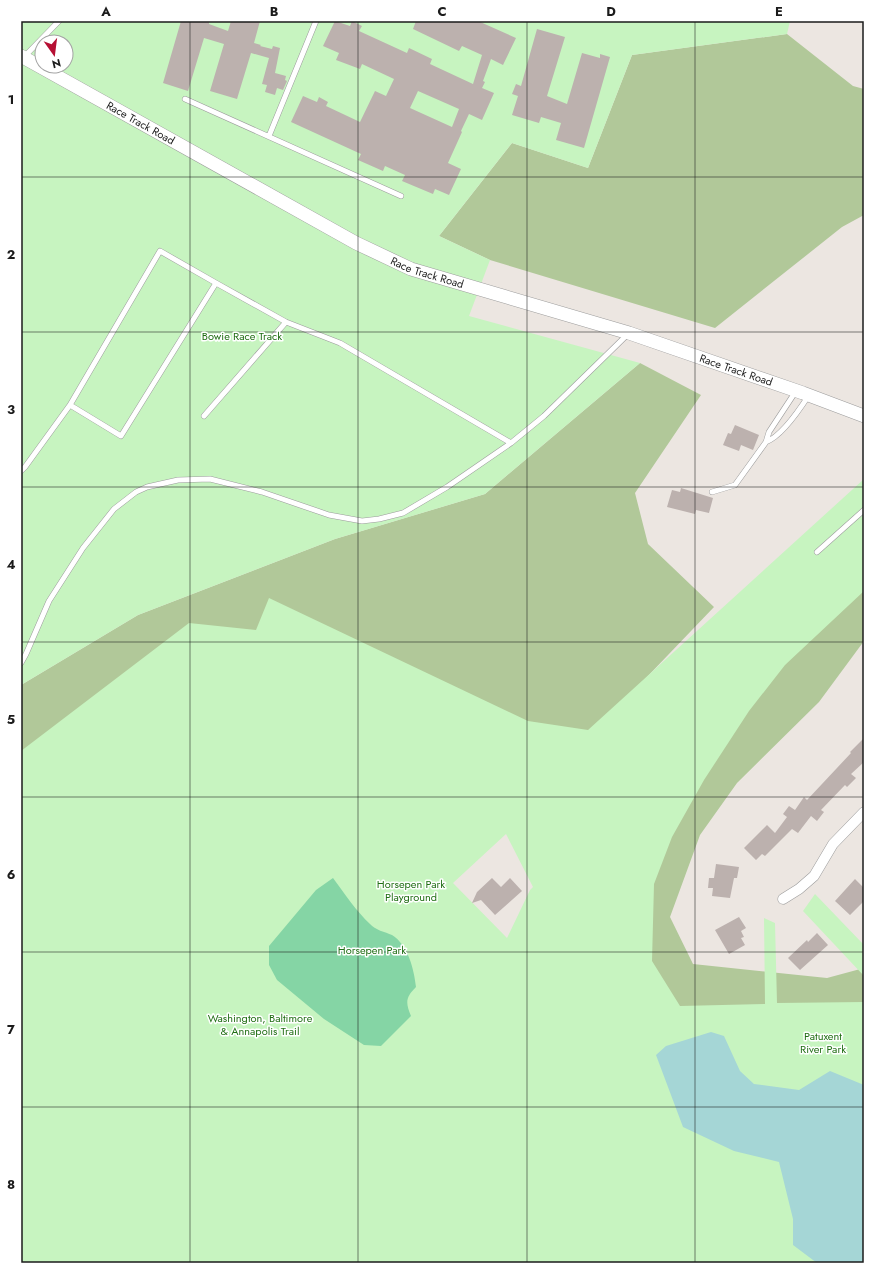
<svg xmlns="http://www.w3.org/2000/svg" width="885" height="1284" font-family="Jost,sans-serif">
<rect width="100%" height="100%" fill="#ece6e1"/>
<path fill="#b1c899" d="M 787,34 L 853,86 L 864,89 L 864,215 L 842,227 L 715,328 L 490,260 L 439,236 L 512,143 L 588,168 L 632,55 Z
M 640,363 L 701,395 L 635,493 L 648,544 L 714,607 L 576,751 L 21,1263 L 21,685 L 138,615 L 335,539 L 485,494 Z
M 864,578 L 864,641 L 819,702 L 737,783 L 700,835 L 670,917 L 693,964 L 827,978 L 864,968 L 864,1069 L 266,1263 L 581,878 Z"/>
<path fill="#c7f4c0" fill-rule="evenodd" d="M 21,21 L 790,21 L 787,34 L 632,55 L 588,168 L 512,143 L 439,236 L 490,260 L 469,316 L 640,363 L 485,494 L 335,539 L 138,615 L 21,685 ZM 42,42 L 66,42 L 66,66 L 42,66 Z
M 864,479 L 864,591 L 785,665 L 749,711 L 704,780 L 672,837 L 654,884 L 652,961 L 680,1006 L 765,1004 L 764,918 L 775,923 L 777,1003 L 864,1002 L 864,1263 L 21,1263 L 21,751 L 189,623 L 256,630 L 269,598 L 528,721 L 588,730 ZM 506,834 L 533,887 L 530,890 L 507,938 L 453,883 Z
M 815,894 L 864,945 L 864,976 L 803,911 Z"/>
<path fill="#85d5a5" d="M 333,878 C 344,893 357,912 370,924 C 375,930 385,932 392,935 C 408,945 414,969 416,987 C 406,997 405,1002 411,1016 L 381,1046 L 364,1045 L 324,1019 L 277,980 L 269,965 L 269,946 L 316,890 Z"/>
<path fill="#a5d6d6" d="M 711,1032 L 724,1036 L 740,1071 L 754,1084 L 799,1090 L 830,1071 L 864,1085 L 864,1263 L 817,1263 L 793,1245 L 793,1219 L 779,1162 L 734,1151 L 683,1127 L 656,1055 L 666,1046 Z"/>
<path fill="#bcb1ae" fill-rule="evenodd" d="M 181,21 L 209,21 L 209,24 L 228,31 L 231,21 L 260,21 L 254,43 L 261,45 L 260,46 L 272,49 L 273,46 L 280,48 L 275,73 L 286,76 L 285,80 L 287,81 L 283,90 L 277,88 L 275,95 L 265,92 L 267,85 L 262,84 L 269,58 L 251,53 L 237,99 L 210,91 L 224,44 L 204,38 L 188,91 L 163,83 Z
M 335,21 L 350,26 L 352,21 L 362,26 L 359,31 L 407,53 L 409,48 L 432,59 L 430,64 L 473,84 L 482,55 L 462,46 L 459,51 L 413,29 L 416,21 L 478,21 L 516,38 L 503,65 L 491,59 L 483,81 L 485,82 L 482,88 L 494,93 L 482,120 L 469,114 L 461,131 L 462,132 L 448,163 L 461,169 L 449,195 L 435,189 L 433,194 L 402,181 L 405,175 L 385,166 L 383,171 L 358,160 L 361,154 L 291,122 L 303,96 L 317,102 L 319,97 L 328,102 L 326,106 L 360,122 L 375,91 L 386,96 L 394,79 L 362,64 L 360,69 L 336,60 L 339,53 L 323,46 ZM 418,91 L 459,109 L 452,127 L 410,108 Z
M 537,29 L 565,37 L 547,96 L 567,104 L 582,53 L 600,58 L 600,54 L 610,57 L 584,148 L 556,140 L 561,123 L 541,117 L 539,123 L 512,115 L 518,96 L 512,94 L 516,84 L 521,86 Z
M 735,425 L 759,435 L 753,450 L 741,445 L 739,451 L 723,445 L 728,433 L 731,434 Z
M 681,488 L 713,498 L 709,513 L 696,510 L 695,514 L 667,507 L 672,490 L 680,492 Z
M 864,738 L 864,762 L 851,774 L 856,778 L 847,787 L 845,785 L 821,810 L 824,812 L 817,821 L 811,816 L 798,833 L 792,829 L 765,856 L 762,854 L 756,860 L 744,848 L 767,825 L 775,833 L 787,817 L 783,814 L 789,806 L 795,810 L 804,797 L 807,800 L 851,753 L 850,752 Z
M 716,864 L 739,867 L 737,878 L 734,878 L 730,898 L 712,896 L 713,888 L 708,888 L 709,878 L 714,878 Z
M 492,878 L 501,887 L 510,878 L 522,891 L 495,915 L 481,900 L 472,903 L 477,892 Z
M 855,879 L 864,888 L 864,901 L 850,915 L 835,901 Z
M 739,917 L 746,928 L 741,931 L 744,937 L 741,938 L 745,945 L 729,954 L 715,930 Z
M 817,933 L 828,945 L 800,970 L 788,958 L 807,940 L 808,942 Z"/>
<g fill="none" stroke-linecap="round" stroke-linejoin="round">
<defs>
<path id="service" d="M 24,57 L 59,21
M 185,99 L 401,196
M 269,136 L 316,21
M 216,283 L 121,436 L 70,405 L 160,251 L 216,283 L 286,322 L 340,343 L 511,443
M 796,391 L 769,432 L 766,442 C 782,436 800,409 809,395
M 204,416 L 286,322
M 21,471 L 25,467 L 70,405
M 712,492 L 735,485 L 766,442
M 817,552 L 864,510
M 21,663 L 26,654 L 49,601 L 83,548 L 114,509 L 136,492 L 147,487 L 178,480 L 210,479 L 262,492 L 329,515 L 362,521 L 379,519 L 403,513 L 447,487 L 511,443 L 544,416 L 628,334"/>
<path id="minor" d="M 783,899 L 799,889 L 814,876 L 833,844 L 864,812"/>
<g id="tertiary">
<path id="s1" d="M 21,56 L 356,243 L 411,269 L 629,333 L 803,393 L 864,416"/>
</g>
</defs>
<use href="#service" stroke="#9c9c9c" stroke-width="6"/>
<use href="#minor" stroke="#9c9c9c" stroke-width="11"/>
<use href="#tertiary" stroke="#9c9c9c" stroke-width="14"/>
<use href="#service" stroke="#fff" stroke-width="5"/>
<use href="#minor" stroke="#fff" stroke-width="10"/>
<use href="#tertiary" stroke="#fff" stroke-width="13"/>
</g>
<path fill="none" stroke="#1b1b1b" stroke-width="1" stroke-opacity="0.55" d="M 190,21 L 190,1263M 358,21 L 358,1263M 527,21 L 527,1263M 695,21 L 695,1263M 21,177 L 864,177M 21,332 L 864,332M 21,487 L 864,487M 21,642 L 864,642M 21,797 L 864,797M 21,952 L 864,952M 21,1107 L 864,1107"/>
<g text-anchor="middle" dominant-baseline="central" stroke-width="3" stroke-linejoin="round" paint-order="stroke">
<g font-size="11" fill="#1b1b1b" stroke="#fff">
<text stroke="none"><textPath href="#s1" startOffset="137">Race Track Road</textPath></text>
<text stroke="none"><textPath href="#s1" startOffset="461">Race Track Road</textPath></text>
<text stroke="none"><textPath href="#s1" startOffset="785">Race Track Road</textPath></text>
</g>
<g font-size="11" fill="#206e14" stroke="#fff">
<text x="242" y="336">Bowie Race Track</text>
<text x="411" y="884">Horsepen Park<tspan x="411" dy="13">Playground</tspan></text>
<text x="372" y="950">Horsepen Park</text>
<text x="260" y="1018">Washington, Baltimore<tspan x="260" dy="13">&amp; Annapolis Trail</tspan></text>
<text x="823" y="1036">Patuxent<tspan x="823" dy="13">River Park</tspan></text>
</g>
</g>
<rect width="885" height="1284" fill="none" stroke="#ffffff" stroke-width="44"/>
<g transform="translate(54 54) rotate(166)"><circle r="19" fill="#ffffff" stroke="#a4a4a4"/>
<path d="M0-3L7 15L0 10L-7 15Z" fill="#b61034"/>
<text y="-6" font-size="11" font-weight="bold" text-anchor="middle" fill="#1b1b1b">N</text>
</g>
<rect x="22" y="22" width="841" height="1240" fill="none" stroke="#1b1b1b" stroke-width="1.5"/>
<g font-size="13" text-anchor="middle" font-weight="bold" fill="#1b1b1b">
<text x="106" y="16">A</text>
<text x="274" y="16">B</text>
<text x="442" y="16">C</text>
<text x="611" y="16">D</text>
<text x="779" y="16">E</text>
<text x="11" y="104">1</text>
<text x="11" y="259">2</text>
<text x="11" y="414">3</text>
<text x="11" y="569">4</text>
<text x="11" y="724">5</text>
<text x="11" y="879">6</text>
<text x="11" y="1034">7</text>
<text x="11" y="1189">8</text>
</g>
</svg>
